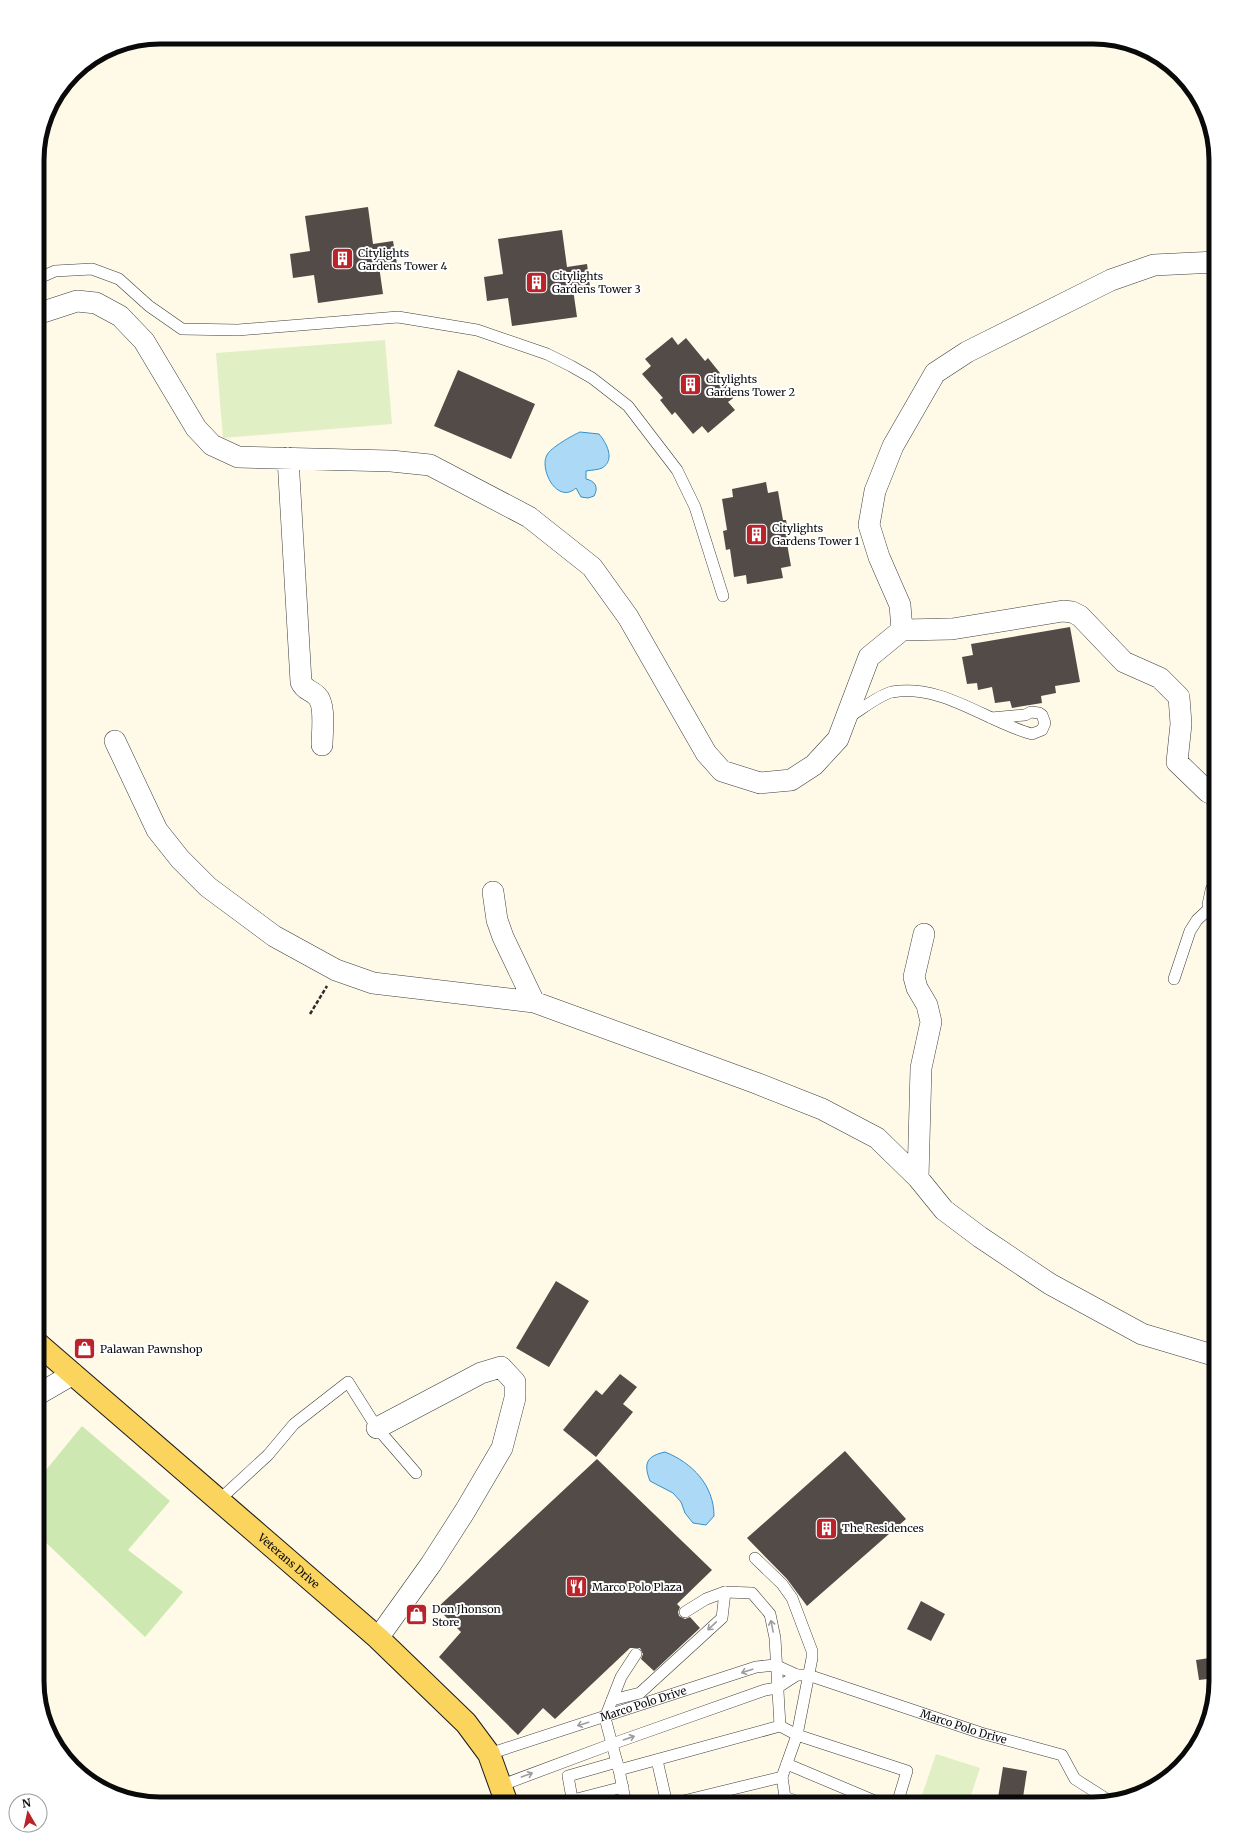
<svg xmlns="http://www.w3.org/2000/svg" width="1253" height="1841" font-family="Merriweather,serif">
<rect width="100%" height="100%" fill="#fffae7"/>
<path fill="#cee8b2" d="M 82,1426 L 170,1501 L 128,1550 L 183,1592 L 145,1637 L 37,1534 L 37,1481 Z"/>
<path fill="#e0efc4" d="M 385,340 L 392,424 L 223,438 L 216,353 Z
M 936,1754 L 980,1768 L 968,1804 L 919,1804 Z"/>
<path fill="#acdaf6" stroke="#3390cd" d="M 580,432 L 599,434 C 606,442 616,460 602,468 C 598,470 591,470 586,471 L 586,479 C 595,481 599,487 594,496 L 588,498 L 581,497 L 576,488 C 557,505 539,469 547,455 C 550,448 573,435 580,432 Z
M 665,1452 C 693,1463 714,1486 714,1516 L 706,1525 L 693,1523 L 685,1513 L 681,1502 L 673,1493 L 650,1481 C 643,1463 647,1456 665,1452 Z"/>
<path fill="#534b47" d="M 368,207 L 373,244 L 393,241 L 397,264 L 379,266 L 383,294 L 318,303 L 314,275 L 293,278 L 290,254 L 310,251 L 305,216 Z
M 562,230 L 567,267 L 587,264 L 590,287 L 573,289 L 577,317 L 512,326 L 508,298 L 487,301 L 484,277 L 503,274 L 498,239 Z
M 672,337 L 678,345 L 686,338 L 705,361 L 708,358 L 720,373 L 718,375 L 736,396 L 728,402 L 735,410 L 708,433 L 702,426 L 693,434 L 675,412 L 672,415 L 660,400 L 663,398 L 642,374 L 651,366 L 645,359 Z
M 458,370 L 535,404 L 511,459 L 434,426 Z
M 766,482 L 768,493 L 778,491 L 783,520 L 786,520 L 789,538 L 786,538 L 791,566 L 781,568 L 783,578 L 747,584 L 746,575 L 734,577 L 730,549 L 726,550 L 723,531 L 727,530 L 722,499 L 733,497 L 732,489 Z
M 1070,627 L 1080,682 L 1055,686 L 1056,693 L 1041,696 L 1042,703 L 1012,708 L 1010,701 L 995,703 L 992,687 L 978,690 L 977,683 L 967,684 L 962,657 L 973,655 L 971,644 Z
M 556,1281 L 589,1301 L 549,1367 L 516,1348 Z
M 620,1374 L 637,1387 L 623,1404 L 633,1412 L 596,1457 L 563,1430 L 596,1390 L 602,1395 Z
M 845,1451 L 906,1519 L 807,1606 L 787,1579 L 747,1538 Z
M 597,1459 L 712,1570 L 677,1604 L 680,1607 L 678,1612 L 679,1616 L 685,1619 L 690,1617 L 700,1628 L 654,1671 L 641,1659 L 643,1654 L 640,1648 L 630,1648 L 555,1719 L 543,1708 L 518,1735 L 439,1657 L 461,1632 L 437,1608 Z
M 921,1601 L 945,1614 L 931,1641 L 907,1629 Z
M 1216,1657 L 1216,1678 L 1199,1680 L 1196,1660 Z
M 1003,1767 L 1027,1771 L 1022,1804 L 997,1804 Z"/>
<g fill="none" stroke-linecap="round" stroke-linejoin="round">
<defs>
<g id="lane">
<path d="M 37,279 L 55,271 L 92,269 L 119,279 L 149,306 L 182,329 L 238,330 L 398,317 L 477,330 L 547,354 L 571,366 L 592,378 L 628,406 L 677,470 L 695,507 L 723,596"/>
<path d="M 847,718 C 860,711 878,695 892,692 C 942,683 987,722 1032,734 L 1042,730 L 1045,723 L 1042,715 L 1039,713 L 1031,712 L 1025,715 L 991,718"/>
<path d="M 1174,979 L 1190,931 L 1197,920 L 1213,905"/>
<path d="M 218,1501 L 268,1455 L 294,1424 L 348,1382 L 377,1428 L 416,1473"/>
<path d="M 755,1558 L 782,1584 L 792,1598 L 812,1651 L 812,1658 L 797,1735 L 782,1777 L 785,1797 L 803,1804"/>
<path d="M 685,1612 L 706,1599 L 725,1592 L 752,1593 L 770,1614 L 775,1638 L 780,1726"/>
<path d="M 612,1700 L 640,1693 L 722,1618 L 725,1592"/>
<path id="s1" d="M 489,1754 L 756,1667 L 775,1665 L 797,1675 L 808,1675 L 981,1733 L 1062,1755 L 1075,1779 L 1108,1800"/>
<path d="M 657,1760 L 667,1804"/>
<path d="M 787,1764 L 882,1804"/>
<path d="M 619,1770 L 780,1726 L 797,1735 L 907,1771 L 897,1804"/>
<path d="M 502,1785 L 612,1744 L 765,1690 L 777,1688 L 797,1675"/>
<path d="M 573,1800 L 623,1787"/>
<path d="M 573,1804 L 568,1776 L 617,1762"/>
<path d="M 626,1804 L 619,1770 L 605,1718 L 621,1677 L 636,1654"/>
<path d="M 671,1804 L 782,1777"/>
</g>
<path id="street" d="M 37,314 L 77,301 L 96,303 L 120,316 L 144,341 L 196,428 L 212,445 L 238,457 L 391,461 L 430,465 L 529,517 L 592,567 L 628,617 L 706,753 L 722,771 L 760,783 L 791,780 L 814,765 L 838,739 L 869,657 L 902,630 L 952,629 L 1063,611 L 1072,612 L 1080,616 L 1124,662 L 1160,678 L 1179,697 L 1181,724 L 1177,762 L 1208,792 L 1216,796
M 288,458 L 301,682 C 305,691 310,689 317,696 C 326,705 322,733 322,745
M 902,630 L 900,605 L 879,557 L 869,525 L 875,491 L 893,446 L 935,373 L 967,352 L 1111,280 L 1154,265 L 1216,262
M 115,741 L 157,830 L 180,859 L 208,887 L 274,936 L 336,970 L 373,983 L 534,1002 L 756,1083 L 822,1109 L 877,1138 L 918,1178 L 944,1210 L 980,1237 L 1050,1284 L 1142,1334 L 1216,1356
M 493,892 L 497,920 L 503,937 L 534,1002
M 1216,911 L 1213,905 L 1216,891
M 918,1178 L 921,1068 L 931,1022 L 927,1005 L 917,988 L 914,977 L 924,934
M 37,1395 L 73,1374
M 377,1428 L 481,1373 L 501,1367 L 515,1382 L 515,1398 L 502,1448 L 465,1511 L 431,1564 L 378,1638"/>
<g id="primary">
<path id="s2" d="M 37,1343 L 378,1638 L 466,1723 L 489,1754 L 507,1804"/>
</g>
</defs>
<use href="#lane" stroke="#3d3d3d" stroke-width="12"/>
<use href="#street" stroke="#3d3d3d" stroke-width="22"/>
<use href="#primary" stroke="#1b1b1b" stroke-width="24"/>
<path stroke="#2c2c2c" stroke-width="2.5" stroke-dasharray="4 2" stroke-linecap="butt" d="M 310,1014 L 327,986"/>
<use href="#lane" stroke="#fff" stroke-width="11"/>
<use href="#street" stroke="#fff" stroke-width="21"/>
<use href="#primary" stroke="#fad45d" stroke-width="22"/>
</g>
<defs><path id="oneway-shaft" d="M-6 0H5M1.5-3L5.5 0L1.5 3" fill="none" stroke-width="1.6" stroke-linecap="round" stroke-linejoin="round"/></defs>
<g stroke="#9d9d9d">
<use href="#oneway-shaft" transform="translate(712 1626) rotate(137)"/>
<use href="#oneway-shaft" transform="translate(772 1626) rotate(-101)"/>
<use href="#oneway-shaft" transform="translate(747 1671) rotate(162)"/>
<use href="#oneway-shaft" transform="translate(583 1724) rotate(163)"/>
<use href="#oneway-shaft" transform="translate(629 1738) rotate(-19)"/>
<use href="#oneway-shaft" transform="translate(527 1775) rotate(-20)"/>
</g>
<defs>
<symbol id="building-square" viewBox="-11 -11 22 22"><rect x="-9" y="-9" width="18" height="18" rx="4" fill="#ba232a" stroke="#fff"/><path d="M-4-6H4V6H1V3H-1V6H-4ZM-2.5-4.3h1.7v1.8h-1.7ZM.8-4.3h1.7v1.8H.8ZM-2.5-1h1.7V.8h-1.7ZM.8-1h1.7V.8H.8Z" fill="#fff"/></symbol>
<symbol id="shop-square" viewBox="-11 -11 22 22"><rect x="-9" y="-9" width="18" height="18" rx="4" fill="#ba232a" stroke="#fff"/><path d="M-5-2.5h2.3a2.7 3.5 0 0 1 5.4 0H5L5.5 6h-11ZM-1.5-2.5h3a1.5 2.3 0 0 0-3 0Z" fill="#fff"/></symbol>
<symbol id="restaurant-square" viewBox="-11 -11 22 22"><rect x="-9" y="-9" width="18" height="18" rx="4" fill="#ba232a" stroke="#fff"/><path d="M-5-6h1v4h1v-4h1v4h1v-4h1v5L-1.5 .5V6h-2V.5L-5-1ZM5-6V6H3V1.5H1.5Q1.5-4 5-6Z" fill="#fff"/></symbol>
</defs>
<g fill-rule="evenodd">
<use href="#building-square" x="330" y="246" width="25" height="25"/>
<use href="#building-square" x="524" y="270" width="25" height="25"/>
<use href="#building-square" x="678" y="372" width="25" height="25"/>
<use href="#building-square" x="744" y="522" width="25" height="25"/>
<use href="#shop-square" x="72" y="1336" width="25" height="25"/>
<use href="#building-square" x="814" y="1516" width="25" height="25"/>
<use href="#restaurant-square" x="564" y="1574" width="25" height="25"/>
<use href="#shop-square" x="404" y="1602" width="25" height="25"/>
</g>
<g text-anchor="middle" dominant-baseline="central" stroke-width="4" stroke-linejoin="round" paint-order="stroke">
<g font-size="11" fill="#0a0a0a" stroke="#fff" text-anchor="start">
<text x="358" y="253">Citylights<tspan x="358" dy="13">Gardens Tower 4</tspan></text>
<text x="552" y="276">Citylights<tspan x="552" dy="13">Gardens Tower 3</tspan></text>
<text x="706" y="379">Citylights<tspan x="706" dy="13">Gardens Tower 2</tspan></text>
<text x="772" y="528">Citylights<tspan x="772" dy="13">Gardens Tower 1</tspan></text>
<text x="100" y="1349">Palawan Pawnshop</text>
<text x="842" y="1528">The Residences</text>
<text x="592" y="1587">Marco Polo Plaza</text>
<text x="432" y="1609">Don Jhonson<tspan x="432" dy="13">Store</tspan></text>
</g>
<g font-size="11" fill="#0a0a0a" stroke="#fff">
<text stroke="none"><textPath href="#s2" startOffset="333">Veterans Drive</textPath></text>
<text stroke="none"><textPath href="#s1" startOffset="162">Marco Polo Drive</textPath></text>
<text stroke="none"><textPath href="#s1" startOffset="499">Marco Polo Drive</textPath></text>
</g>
</g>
<path d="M0 0H1253V1841H0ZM160 44H1093A116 116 0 0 1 1209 160V1681A116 116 0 0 1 1093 1797H160A116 116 0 0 1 44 1681V160A116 116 0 0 1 160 44Z" fill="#fff" fill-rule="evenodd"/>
<path fill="none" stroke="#0a0a0a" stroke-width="5" d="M160 44H1093A116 116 0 0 1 1209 160V1681A116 116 0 0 1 1093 1797H160A116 116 0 0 1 44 1681V160A116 116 0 0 1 160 44Z"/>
<g transform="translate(28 1813) rotate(351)"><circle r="19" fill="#ffffff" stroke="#9d9d9d"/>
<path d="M0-3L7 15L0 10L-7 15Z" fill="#ba232a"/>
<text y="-6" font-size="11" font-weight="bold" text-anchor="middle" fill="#0a0a0a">N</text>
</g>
</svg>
